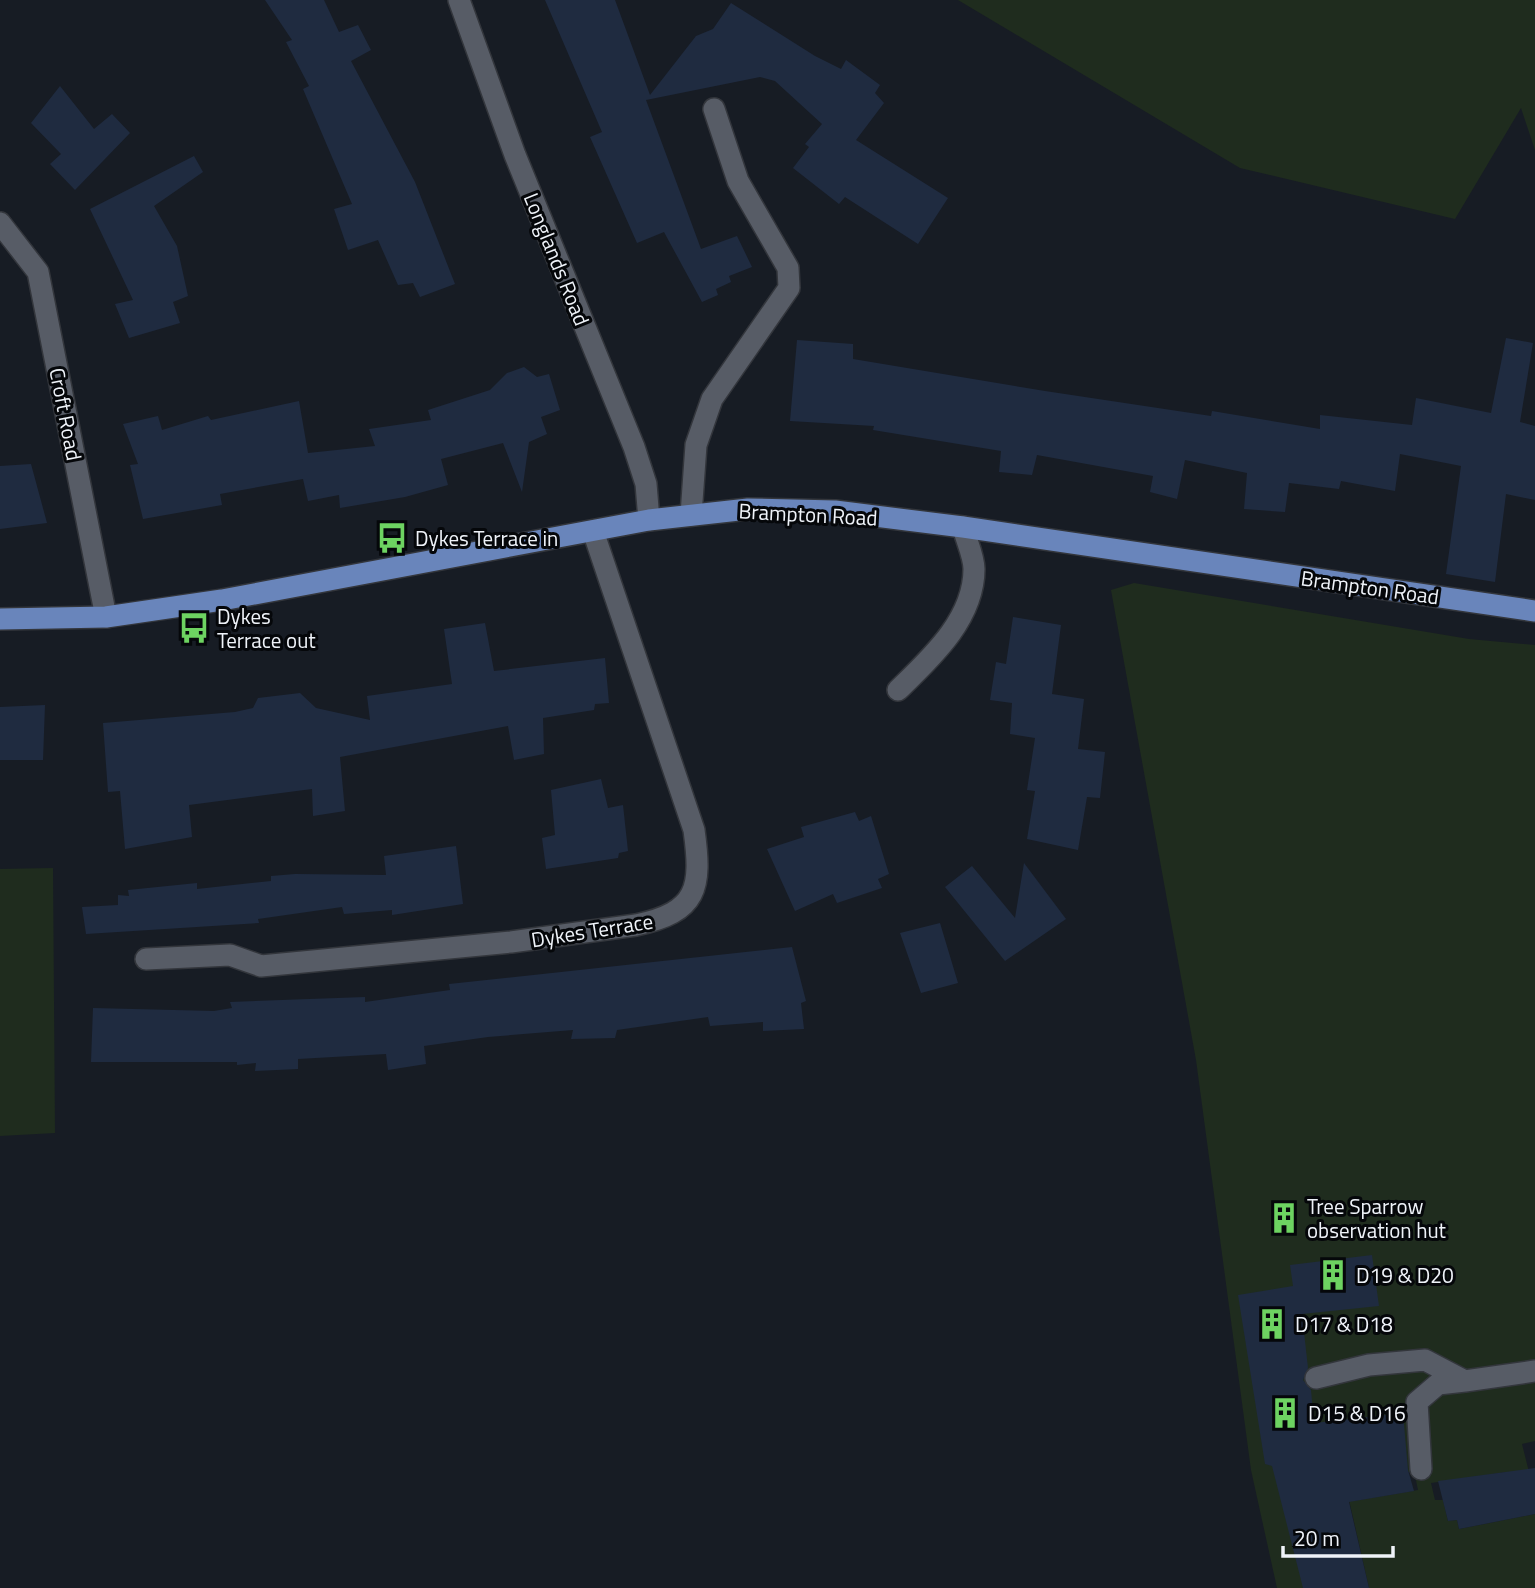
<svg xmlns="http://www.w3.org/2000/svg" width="1535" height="1588" font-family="'Titillium Web',sans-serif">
<rect width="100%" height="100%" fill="#171c24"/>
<path fill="#1f2c1e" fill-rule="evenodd" d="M 958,0 L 1535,0 L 1535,150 L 1521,108 L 1455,219 L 1240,168 Z
M 1134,583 L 1469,639 L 1535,645 L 1535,1441 L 1522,1444 L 1532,1484 L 1507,1472 L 1431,1483 L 1435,1500 L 1443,1500 L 1448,1521 L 1457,1520 L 1459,1529 L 1535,1514 L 1535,1588 L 1369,1588 L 1345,1482 L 1303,1588 L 1277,1588 L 1251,1470 L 1196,1060 L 1111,590 ZM 1414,1471 L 1418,1490 L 1353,1501 L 1397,1474 Z
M 53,868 L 55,1133 L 0,1136 L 0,869 Z"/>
<path fill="#1f2b40" d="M 265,0 L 324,0 L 339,32 L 358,25 L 371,50 L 351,61 L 415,182 L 455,284 L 420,297 L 413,283 L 398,285 L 378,240 L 348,250 L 334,209 L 352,204 L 303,89 L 309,86 L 286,42 L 292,40 Z
M 545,0 L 615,0 L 650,95 L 696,36 L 713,29 L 731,3 L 815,56 L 841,69 L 846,60 L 880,85 L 875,93 L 884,103 L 856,140 L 948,198 L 918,244 L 845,197 L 839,204 L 793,168 L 809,147 L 805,144 L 822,124 L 775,81 L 760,77 L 646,100 L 701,249 L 737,236 L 752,267 L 729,276 L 731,282 L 716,289 L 718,295 L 702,302 L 664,232 L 637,243 L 590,137 L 602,132 Z
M 60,86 L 94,129 L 112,114 L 130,133 L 75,190 L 50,164 L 61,154 L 31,123 Z
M 194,156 L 203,172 L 154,206 L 177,246 L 188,296 L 173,302 L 180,323 L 129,338 L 115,304 L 133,300 L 90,209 Z
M 1506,338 L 1533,343 L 1520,422 L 1535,426 L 1535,500 L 1506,494 L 1495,582 L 1446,574 L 1461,466 L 1400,454 L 1395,491 L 1341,481 L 1339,489 L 1289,483 L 1285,512 L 1244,509 L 1247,473 L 1185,460 L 1177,499 L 1150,492 L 1153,476 L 1037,455 L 1032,475 L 999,472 L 1001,451 L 873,430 L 874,426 L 790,421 L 797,340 L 853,344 L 853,359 L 1045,391 L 1211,416 L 1212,411 L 1320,429 L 1320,415 L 1412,425 L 1416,398 L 1491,413 Z
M 524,367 L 537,377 L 549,374 L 560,410 L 541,417 L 547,434 L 529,442 L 522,492 L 503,443 L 441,459 L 448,485 L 405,497 L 340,508 L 339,495 L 308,501 L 303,479 L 220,494 L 222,505 L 143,519 L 130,465 L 138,464 L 123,424 L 158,416 L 162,430 L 208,416 L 211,420 L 299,401 L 308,453 L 375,446 L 369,429 L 431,420 L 428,410 L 490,390 L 507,373 Z
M 31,464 L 47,523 L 0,529 L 0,466 Z
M 1013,617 L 1061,625 L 1052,694 L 1084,699 L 1078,749 L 1105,752 L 1100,798 L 1087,797 L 1078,850 L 1027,839 L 1035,791 L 1027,790 L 1035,738 L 1010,734 L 1012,703 L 990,700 L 996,662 L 1006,664 Z
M 485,623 L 494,671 L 605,658 L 609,703 L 595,704 L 594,710 L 543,718 L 544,754 L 514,760 L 508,726 L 340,757 L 345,811 L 313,816 L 312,789 L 189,805 L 192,837 L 125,849 L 120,791 L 108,792 L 103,723 L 235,712 L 253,708 L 258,698 L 300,693 L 316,708 L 370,720 L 367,696 L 452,684 L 444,629 Z
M 45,705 L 43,760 L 0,760 L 0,707 Z
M 601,779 L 608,808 L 623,805 L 628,851 L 619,853 L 618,858 L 546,869 L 542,838 L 555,835 L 551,790 Z
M 855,812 L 859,821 L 871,816 L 889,874 L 878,879 L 882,888 L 837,903 L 833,894 L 795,911 L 767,849 L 804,837 L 801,827 Z
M 456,846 L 463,904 L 392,915 L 392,910 L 344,914 L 342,907 L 258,919 L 259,923 L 86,934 L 82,907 L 118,905 L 118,895 L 129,896 L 128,890 L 197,883 L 197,889 L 271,881 L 271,876 L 295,874 L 386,875 L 384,856 Z
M 1024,863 L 1066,919 L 1005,961 L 945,887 L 972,866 L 1015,918 Z
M 940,923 L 958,983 L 921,993 L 900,933 Z
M 792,947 L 806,1001 L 801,1003 L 804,1029 L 763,1031 L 763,1022 L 710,1026 L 708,1017 L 617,1030 L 615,1038 L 571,1039 L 573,1030 L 488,1037 L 424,1046 L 426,1064 L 388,1070 L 386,1054 L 298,1059 L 298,1069 L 255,1071 L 256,1063 L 237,1065 L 237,1062 L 91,1062 L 93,1008 L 214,1011 L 232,1008 L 230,1002 L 365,997 L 365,1002 L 450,990 L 449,984 Z
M 1372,1255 L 1379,1306 L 1302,1314 L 1308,1368 L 1303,1380 L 1311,1390 L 1314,1423 L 1403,1413 L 1408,1470 L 1414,1491 L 1349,1502 L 1369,1588 L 1303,1588 L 1272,1466 L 1265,1464 L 1238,1295 L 1293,1286 L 1290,1265 Z
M 1535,1468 L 1535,1514 L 1459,1529 L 1457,1520 L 1448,1521 L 1438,1481 Z"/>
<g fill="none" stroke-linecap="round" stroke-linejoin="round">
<defs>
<path id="minor" d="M 459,0 L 515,155 L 634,447 L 646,484 L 649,520
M 0,223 L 38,272 L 106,617
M 691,515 L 696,445 L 712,399 L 789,288 L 788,268 L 738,181 L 714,109
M 898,690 C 931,658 974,619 974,569 C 974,556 966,540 963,527
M 146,959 L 230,955 L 261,966 L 511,942 L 636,925 C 698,912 702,888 694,830 L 593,531
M 1316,1378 L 1369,1365 L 1425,1360 L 1465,1381 L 1535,1371
M 1421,1469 L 1417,1402 L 1438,1384 L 1465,1381"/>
<path id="major" d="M 0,619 L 106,617 L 222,600 L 649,520 L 748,509 L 835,511 L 963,527 L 1535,611"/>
</defs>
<use href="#minor" stroke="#33363c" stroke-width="24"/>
<use href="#major" stroke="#33363c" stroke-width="24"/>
<use href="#minor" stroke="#575c66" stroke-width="21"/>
<use href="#major" stroke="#6985bb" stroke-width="21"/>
</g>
<defs>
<symbol id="bus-bare" viewBox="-9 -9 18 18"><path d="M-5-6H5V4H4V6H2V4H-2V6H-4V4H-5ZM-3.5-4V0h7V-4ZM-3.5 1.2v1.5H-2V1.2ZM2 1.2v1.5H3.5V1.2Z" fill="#6dd361" stroke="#05070a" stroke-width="2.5" paint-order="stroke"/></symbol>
<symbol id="building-bare" viewBox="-9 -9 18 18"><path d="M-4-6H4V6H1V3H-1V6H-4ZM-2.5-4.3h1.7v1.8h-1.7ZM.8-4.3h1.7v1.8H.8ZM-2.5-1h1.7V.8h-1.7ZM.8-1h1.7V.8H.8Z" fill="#6dd361" stroke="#05070a" stroke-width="2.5" paint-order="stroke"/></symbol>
</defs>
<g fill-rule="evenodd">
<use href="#bus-bare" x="370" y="516" width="44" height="44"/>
<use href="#bus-bare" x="172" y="606" width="44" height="44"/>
<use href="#building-bare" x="1262" y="1196" width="44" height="44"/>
<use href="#building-bare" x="1311" y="1253" width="44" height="44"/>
<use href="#building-bare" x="1250" y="1302" width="44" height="44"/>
<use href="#building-bare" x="1263" y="1391" width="44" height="44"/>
</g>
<g text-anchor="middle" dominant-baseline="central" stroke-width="6" stroke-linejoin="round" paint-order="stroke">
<g font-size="21" fill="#eff3f9" stroke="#05070a">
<text transform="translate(557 259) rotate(68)">Longlands Road</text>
<text transform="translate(66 414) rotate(79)">Croft Road</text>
<text transform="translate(808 514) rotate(3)">Brampton Road</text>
<text transform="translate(1370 587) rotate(8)">Brampton Road</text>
<text transform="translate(592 930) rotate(-9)">Dykes Terrace</text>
</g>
<g font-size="21" fill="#eff3f9" stroke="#05070a" text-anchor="start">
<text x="415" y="538">Dykes Terrace in</text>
<text x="217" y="616">Dykes<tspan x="217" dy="24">Terrace out</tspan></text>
<text x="1307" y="1206">Tree Sparrow<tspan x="1307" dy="24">observation hut</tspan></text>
<text x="1356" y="1275">D19 &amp; D20</text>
<text x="1295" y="1324">D17 &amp; D18</text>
<text x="1308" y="1413">D15 &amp; D16</text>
</g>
</g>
<path d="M1283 1546v10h110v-10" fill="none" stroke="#eff3f9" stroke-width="3.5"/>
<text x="1294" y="1546" font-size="21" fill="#eff3f9" stroke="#05070a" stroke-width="5" paint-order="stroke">20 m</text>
</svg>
